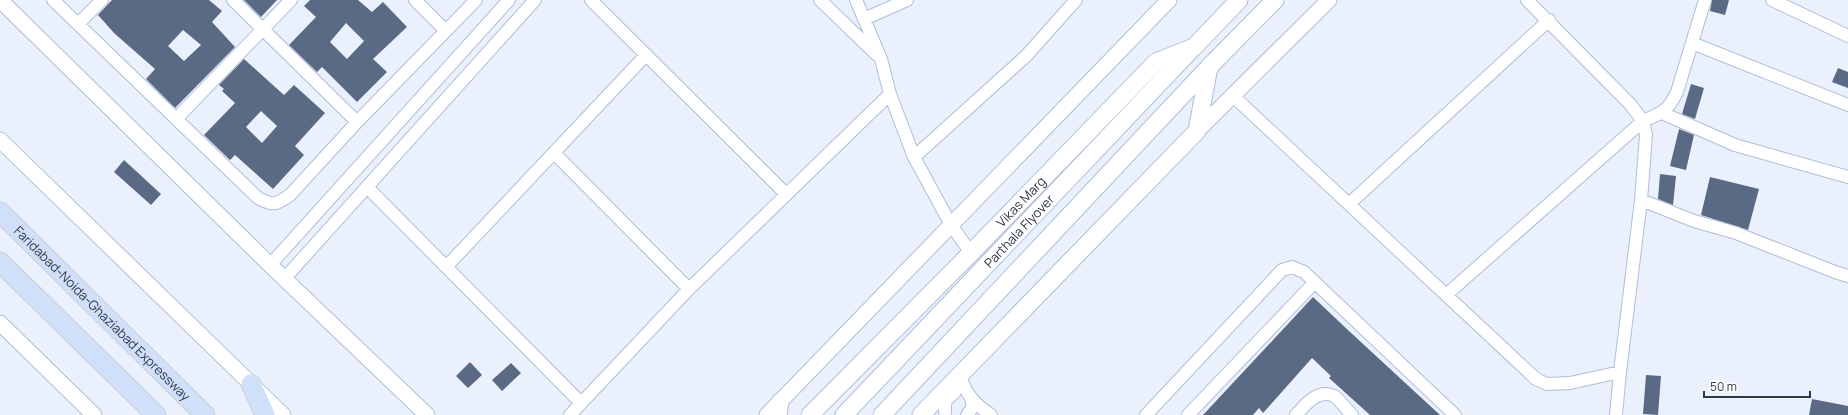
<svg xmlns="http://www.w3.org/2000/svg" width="1848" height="415" font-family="Manrope,sans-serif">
<rect width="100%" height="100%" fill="#eaf1fd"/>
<path fill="#5a6a84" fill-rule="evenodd" d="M 112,0 L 209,0 L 222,11 L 212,22 L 235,47 L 175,108 L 146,79 L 155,69 L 114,33 L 98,15 ZM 183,30 L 201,45 L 184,61 L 168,46 Z
M 244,0 L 277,0 L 261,17 Z
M 310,0 L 358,0 L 372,12 L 383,2 L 407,27 L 373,59 L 387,72 L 357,102 L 322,67 L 317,72 L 289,45 L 316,17 L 304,6 ZM 346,23 L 364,41 L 347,59 L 330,42 Z
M 1712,0 L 1729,0 L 1725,15 L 1710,11 Z
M 244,59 L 284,95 L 294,85 L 325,113 L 295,146 L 304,155 L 273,189 L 235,155 L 230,160 L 204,135 L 235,103 L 222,91 L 224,89 L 219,85 ZM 261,111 L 277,126 L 262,143 L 246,127 Z
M 1838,68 L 1848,72 L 1848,88 L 1832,82 Z
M 1691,84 L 1704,88 L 1695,119 L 1682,114 Z
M 1679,129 L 1694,135 L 1686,170 L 1670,166 Z
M 124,160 L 161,194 L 151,205 L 114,172 Z
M 1660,174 L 1676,176 L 1673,205 L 1658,199 Z
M 1710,177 L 1759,189 L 1748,230 L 1701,215 Z
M 1313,297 L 1349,331 L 1440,415 L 1370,415 L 1329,378 L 1331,376 L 1312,358 L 1263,413 L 1259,408 L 1253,415 L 1203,415 Z
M 470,362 L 482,375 L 468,388 L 456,376 Z
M 511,363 L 521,373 L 502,391 L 492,380 Z
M 1646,375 L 1661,376 L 1658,415 L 1643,414 Z
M 1812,399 L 1848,406 L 1848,415 L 1809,415 Z"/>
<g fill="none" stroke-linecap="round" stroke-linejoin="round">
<defs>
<path id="minor" d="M 53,0 L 258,198 C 273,206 276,205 290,195 L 357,122 L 476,0
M 233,0 L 357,122
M 415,0 L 446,31
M 591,0 L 786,194
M 820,0 L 877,55
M 856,0 L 881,59 L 890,94 L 914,157 L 951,225 L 971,253
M 1527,0 L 1630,104 L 1643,121 L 1646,135 L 1641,200 L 1620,372 L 1616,415
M 1772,0 L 1848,36
M 864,19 L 907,0
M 78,24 L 102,0
M 1692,43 L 1848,105
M 1232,95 L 1536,379 L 1547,384 L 1570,383 L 1620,372
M 1662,113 L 1735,145 L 1848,177
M 176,119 L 291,0
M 554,153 L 689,289
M 914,157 L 1026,56 L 1076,0
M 367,187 L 581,403
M 1641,200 L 1694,221 L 1736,233 L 1835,272 L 1848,276
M 1349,204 L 1549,20
M 270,265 L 509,0
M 446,267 L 646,55
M 285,278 L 535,0
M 1446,295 L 1643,121 C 1662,113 1668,111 1677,92 L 1705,0
M 960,375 C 965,394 975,404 991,415
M 945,412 L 945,401 L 955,392
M 570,415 L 689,289 L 890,94
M 967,415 L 973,407 L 971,398
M 1146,415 L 1282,270 L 1292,267 L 1304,272 L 1455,415
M 1188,415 L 1315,282
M 1296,415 C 1305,405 1318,388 1334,396 C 1340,400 1346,409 1352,415"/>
<path id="tertiary" d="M 0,0 L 270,265 L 427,415
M 1197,131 L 1329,0
M 0,140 L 283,415
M 0,323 L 94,415
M 767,415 L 1169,0"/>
<g id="secondary">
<path d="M 778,415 L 780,402"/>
<path id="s1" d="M 810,415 L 971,253 L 1156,62 L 1194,47 L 1239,0"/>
<path id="s2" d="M 844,415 L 1190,51"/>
<path d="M 882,415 L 1209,67 L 1275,0"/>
<path d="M 921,415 L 1197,131 L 1209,67"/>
</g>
<g id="primary">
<path id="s3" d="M 0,212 L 205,415"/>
<path d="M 0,262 L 156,415"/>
<path d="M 251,384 L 265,415"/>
</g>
</defs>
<use href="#minor" stroke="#aebed9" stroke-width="14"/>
<use href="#tertiary" stroke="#aebed9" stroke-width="17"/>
<use href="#secondary" stroke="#aebed9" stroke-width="19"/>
<use href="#primary" stroke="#cdcfd1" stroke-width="21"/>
<use href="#minor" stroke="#fff" stroke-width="12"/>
<use href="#tertiary" stroke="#fff" stroke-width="15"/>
<use href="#secondary" stroke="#fff" stroke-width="17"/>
<use href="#primary" stroke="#d0e0fb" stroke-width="19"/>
</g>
<g text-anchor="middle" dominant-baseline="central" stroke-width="4" stroke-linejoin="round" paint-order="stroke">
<g font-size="13" fill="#303741" stroke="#fefefe">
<text stroke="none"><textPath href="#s1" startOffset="300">Vikas Marg</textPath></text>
<text stroke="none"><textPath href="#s2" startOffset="254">Parthala Flyover</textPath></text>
<text stroke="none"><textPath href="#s3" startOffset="144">Faridabad-Noida-Ghaziabad Expressway</textPath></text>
</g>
</g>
<path d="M1704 391v6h106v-6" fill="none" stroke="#303741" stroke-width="2"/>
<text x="1710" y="391" font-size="12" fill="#303741" stroke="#fefefe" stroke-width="3" paint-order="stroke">50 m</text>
</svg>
